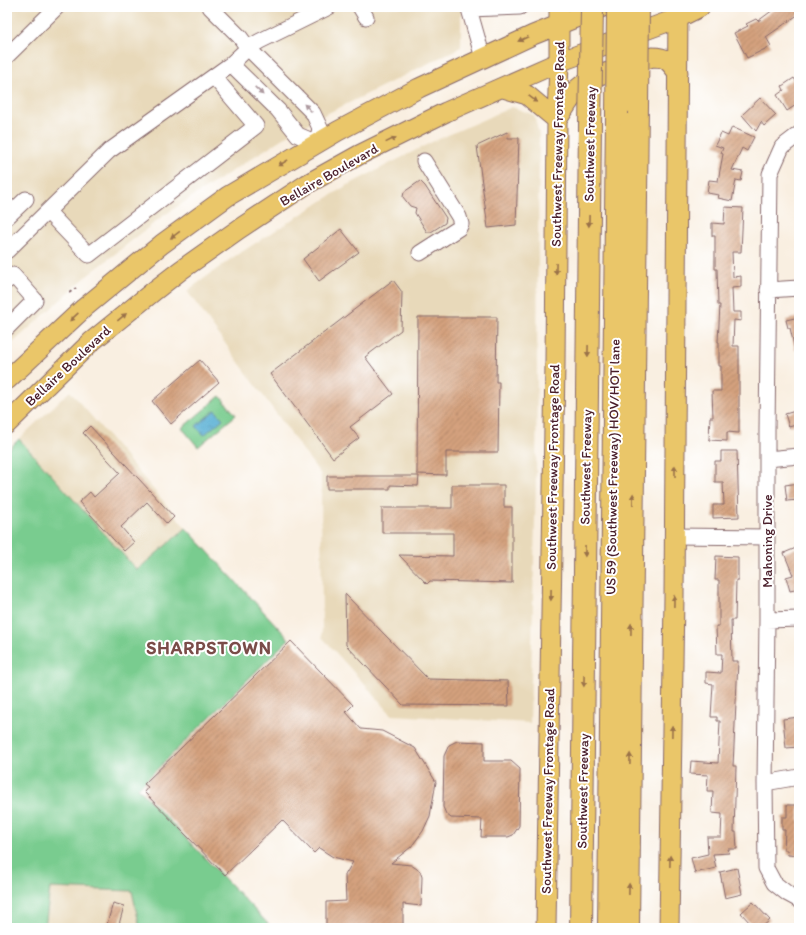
<svg xmlns="http://www.w3.org/2000/svg" width="806" height="935" font-family="Itim,sans-serif">
<defs>
<pattern id="water-ripples" width="26" height="14" patternUnits="userSpaceOnUse"><rect width="26" height="14" fill="#57afd4"/><path d="M2 4q2-2 4 0t4 0M15 11q2-2 4 0t4 0" fill="none" stroke="#4a8eac"/></pattern>
<pattern id="building-hatch" width="6" height="6" patternUnits="userSpaceOnUse"><rect width="6" height="6" fill="#d4a17e"/><path d="M-1 1l2-2M0 6l6-6M5 7l2-2" fill="none" stroke="#ae8367"/></pattern>
</defs>
<rect width="100%" height="100%" fill="#fff"/>
<filter id="ink" filterUnits="userSpaceOnUse"><feTurbulence type="fractalNoise" baseFrequency=".025" numOctaves="2"/><feDisplacementMap in="SourceGraphic" scale="8" xChannelSelector="R" yChannelSelector="G"/><feConvolveMatrix kernelMatrix="1 2 1 2 8 2 1 2 1" color-interpolation-filters="sRGB"/></filter>
<filter id="wash" filterUnits="userSpaceOnUse"><feTurbulence type="fractalNoise" baseFrequency=".012" numOctaves="4" result="noise"/><feDisplacementMap in="SourceGraphic" scale="16" xChannelSelector="R" yChannelSelector="G"/><feGaussianBlur stdDeviation="0.9" result="paint"/><feColorMatrix in="noise" values="0 0 0 0 0 0 0 0 0 0 0 0 0 0 0 0 0 1.4 0 .05"/><feComposite in="paint" operator="in"/></filter>
<g filter="url(#wash)">
<rect width="100%" height="100%" fill="#f9efe1"/>
<path fill="#e8d9ba" d="M 7,7 L 461,7 L 461,47 L 355,100 L 326,114 L 289,134 L 163,216 L 87,276 L 7,348 Z
M 512,107 L 534,115 L 539,134 L 536,481 L 530,723 L 392,715 L 322,637 L 321,475 L 187,291 L 232,258 L 346,186 L 430,143 Z
M 70,391 L 186,528 L 137,570 L 19,439 Z
M 50,888 L 132,891 L 140,928 L 45,928 Z"/>
<path fill="#79cc8f" stroke="#62765d" d="M 220,396 L 236,415 L 198,447 L 182,428 Z
M 19,439 L 137,570 L 186,528 L 289,639 L 138,788 L 272,928 L 140,928 L 132,891 L 50,888 L 45,928 L 7,928 L 7,451 Z"/>
<path fill="url(#water-ripples)" stroke="#506780" d="M 215,410 L 223,419 L 204,435 L 196,426 Z"/>
<g id="blocks">
<path fill="url(#building-hatch)" d="M 777,7 L 799,7 L 799,14 L 766,37 L 771,46 L 747,58 L 734,33 L 748,26 L 746,24 L 756,19 L 758,21 Z
M 794,78 L 799,86 L 799,103 L 787,111 L 777,95 L 784,90 L 782,86 Z
M 760,98 L 776,115 L 764,126 L 761,122 L 756,131 L 742,115 Z
M 732,127 L 754,137 L 747,151 L 742,148 L 732,170 L 743,172 L 741,181 L 736,180 L 732,201 L 718,198 L 719,195 L 707,193 L 709,180 L 718,181 L 723,154 L 721,153 L 723,148 L 715,145 L 721,133 L 728,136 Z
M 507,132 L 508,138 L 519,138 L 516,225 L 488,228 L 477,146 Z
M 420,181 L 425,186 L 446,218 L 445,223 L 431,232 L 427,232 L 415,213 L 416,208 L 410,206 L 403,197 L 404,192 Z
M 725,207 L 743,208 L 741,252 L 732,252 L 733,277 L 741,276 L 741,287 L 732,288 L 733,312 L 741,312 L 741,321 L 734,320 L 733,346 L 739,346 L 739,433 L 727,432 L 727,441 L 709,440 L 710,417 L 713,417 L 712,391 L 721,391 L 721,366 L 719,366 L 719,342 L 718,342 L 720,305 L 718,305 L 717,269 L 715,269 L 715,236 L 712,236 L 712,223 L 724,224 Z
M 341,229 L 359,252 L 319,281 L 303,259 Z
M 393,280 L 402,292 L 401,330 L 365,357 L 393,394 L 350,427 L 359,438 L 333,458 L 270,374 Z
M 418,317 L 497,317 L 496,382 L 499,382 L 498,452 L 446,452 L 446,475 L 417,474 Z
M 799,317 L 799,349 L 795,350 L 790,328 L 788,328 L 786,320 Z
M 200,360 L 219,382 L 171,424 L 152,401 Z
M 799,410 L 799,424 L 789,427 L 785,414 Z
M 90,426 L 174,517 L 167,524 L 147,502 L 121,527 L 134,542 L 124,551 L 79,502 L 90,492 L 94,497 L 120,473 L 83,433 Z
M 721,451 L 737,451 L 739,517 L 713,518 L 713,505 L 724,505 L 723,482 L 715,482 L 715,461 L 721,461 Z
M 327,476 L 419,476 L 418,486 L 390,485 L 390,489 L 327,489 Z
M 799,483 L 799,500 L 787,501 L 785,485 Z
M 452,485 L 504,485 L 504,507 L 512,507 L 512,583 L 430,581 L 427,584 L 399,555 L 453,556 L 453,533 L 382,533 L 382,508 L 452,508 Z
M 796,548 L 799,556 L 799,589 L 790,591 L 786,577 L 793,575 L 784,553 Z
M 716,556 L 738,557 L 738,580 L 736,580 L 735,620 L 731,620 L 732,661 L 738,661 L 733,766 L 736,766 L 734,832 L 736,832 L 737,849 L 728,849 L 729,853 L 713,854 L 716,868 L 695,873 L 691,858 L 708,854 L 707,837 L 721,837 L 722,814 L 712,813 L 713,791 L 707,791 L 708,775 L 690,774 L 691,761 L 718,763 L 720,721 L 717,721 L 717,717 L 711,717 L 713,684 L 706,683 L 706,672 L 721,673 L 722,654 L 717,654 L 716,626 L 719,626 L 719,580 L 715,580 Z
M 345,594 L 428,679 L 508,681 L 509,706 L 403,705 L 346,645 Z
M 291,641 L 353,705 L 346,712 L 361,729 L 382,731 L 415,748 L 436,782 L 430,816 L 423,831 L 411,847 L 391,863 L 411,865 L 420,871 L 422,877 L 421,906 L 403,904 L 403,928 L 326,928 L 326,902 L 346,901 L 345,875 L 353,862 L 333,857 L 319,848 L 314,853 L 282,820 L 225,875 L 144,792 L 148,787 L 144,784 Z
M 799,717 L 799,747 L 786,748 L 783,719 Z
M 457,741 L 484,742 L 484,761 L 511,761 L 520,769 L 519,826 L 513,835 L 508,837 L 481,837 L 482,819 L 451,818 L 446,814 L 443,807 L 444,756 L 449,745 Z
M 787,805 L 799,805 L 799,856 L 788,855 L 787,850 L 784,850 L 785,830 L 782,830 L 782,817 L 787,817 Z
M 737,868 L 742,894 L 725,898 L 720,872 Z
M 753,902 L 770,920 L 761,928 L 745,928 L 750,923 L 741,913 Z
M 113,903 L 124,906 L 118,928 L 106,928 Z"/>
</g>
</g>
<g filter="url(#ink)">
<use href="#blocks" fill-opacity="0" stroke="#87686b" stroke-width="1"/>
<g fill="none" stroke-linecap="round" stroke-linejoin="round">
<defs>
<path id="minor" d="M 210,7 L 240,37 L 248,48 L 313,113 L 320,128 L 317,143 L 298,135 L 278,110 L 231,64
M 360,7 L 366,17
M 7,56 L 57,7
M 483,58 L 469,9 L 520,7
M 799,134 L 782,147 L 770,174 L 767,431 L 767,620 L 765,783 L 766,868 L 774,883 L 788,894 L 799,900
M 48,212 L 89,255 L 256,126 L 214,77
M 7,217 L 26,199
M 7,251 L 109,151 L 231,64 L 248,48 L 260,41 L 329,7
M 420,253 L 459,228 L 461,224 L 459,217 L 424,161
M 7,281 L 13,275 L 35,300 L 7,328
M 768,290 L 799,288
M 767,459 L 799,456
M 674,536 L 767,537
M 767,620 L 799,619
M 765,783 L 799,777"/>
<path id="major" d="M 503,88 L 527,95 L 557,120 L 577,89 L 591,78 L 652,57 C 667,57 669,61 678,73
M 7,380 L 84,308 L 162,244 L 228,196 L 338,131 L 419,88 L 533,35 L 603,7
M 7,424 L 91,342 L 154,291 L 181,270 L 239,229 L 307,184 L 359,155 L 446,112 L 559,62 L 678,18 L 700,7
M 546,928 L 555,364 L 557,120 L 559,62 L 559,7
M 669,928 L 674,597 L 678,7"/>
<path id="highway" d="M 581,928 L 590,126
M 609,928 L 617,114
M 628,928 L 637,105"/>
</defs>
<use href="#minor" stroke="#87686b" stroke-width="17"/>
<use href="#major" stroke="#87686b" stroke-width="21"/>
<use href="#highway" stroke="#87686b" stroke-width="24"/>
<path stroke="#87686b" stroke-width="2" stroke-dasharray="3 3" stroke-linecap="butt" d="M 69,293 L 76,288"/>
<use href="#minor" stroke="#fff" stroke-width="15"/>
<use href="#major" stroke="#eac669" stroke-width="19"/>
<use href="#highway" stroke="#eac669" stroke-width="22"/>
<defs>
<path id="highway-bridge" d="M 637,105 L 638,7
M 617,114 L 618,7
M 590,126 L 592,7"/>
</defs>
<use href="#highway-bridge" stroke="#87686b" stroke-width="24" stroke-linecap="butt"/>
<use href="#highway-bridge" stroke="#eac669" stroke-width="22"/>
</g>
<defs><path id="oneway-solid" d="M-6-.8H1V-3.2L6.5 0L1 3.2V.8H-6Z"/></defs>
<g fill="#9a724a">
<use href="#oneway-solid" transform="translate(523 39) rotate(155)"/>
<use href="#oneway-solid" transform="translate(533 99) rotate(36)"/>
<use href="#oneway-solid" transform="translate(391 140) rotate(-26)"/>
<use href="#oneway-solid" transform="translate(283 163) rotate(149)"/>
<use href="#oneway-solid" transform="translate(589 221) rotate(91)"/>
<use href="#oneway-solid" transform="translate(175 235) rotate(144)"/>
<use href="#oneway-solid" transform="translate(556 269) rotate(91)"/>
<use href="#oneway-solid" transform="translate(74 317) rotate(137)"/>
<use href="#oneway-solid" transform="translate(122 317) rotate(-39)"/>
<use href="#oneway-solid" transform="translate(588 351) rotate(91)"/>
<use href="#oneway-solid" transform="translate(675 471) rotate(-90)"/>
<use href="#oneway-solid" transform="translate(633 499) rotate(-89)"/>
<use href="#oneway-solid" transform="translate(585 551) rotate(91)"/>
<use href="#oneway-solid" transform="translate(551 595) rotate(91)"/>
<use href="#oneway-solid" transform="translate(674 601) rotate(-89)"/>
<use href="#oneway-solid" transform="translate(631 629) rotate(-89)"/>
<use href="#oneway-solid" transform="translate(584 681) rotate(91)"/>
<use href="#oneway-solid" transform="translate(672 731) rotate(-89)"/>
<use href="#oneway-solid" transform="translate(630 759) rotate(-89)"/>
<use href="#oneway-solid" transform="translate(670 861) rotate(-89)"/>
<use href="#oneway-solid" transform="translate(629 889) rotate(-89)"/>
</g>
<g fill="#ae9aa0">
<use href="#oneway-solid" transform="translate(259 91) rotate(44)"/>
<use href="#oneway-solid" transform="translate(308 108) rotate(-135)"/>
</g>
</g>
<g text-anchor="middle" dominant-baseline="central" stroke-width="4" stroke-linejoin="round" paint-order="stroke">
<g font-size="14" fill="#4a1f2b" stroke="#fff">
<text transform="translate(558 144) rotate(-89)">Southwest Freeway Frontage Road</text>
<text transform="translate(590 144) rotate(-89)">Southwest Freeway</text>
<text transform="translate(329 175) rotate(-30)">Bellaire Boulevard</text>
<text transform="translate(68 366) rotate(-43)">Bellaire Boulevard</text>
<text transform="translate(553 467) rotate(-89)">Southwest Freeway Frontage Road</text>
<text transform="translate(586 467) rotate(-89)">Southwest Freeway</text>
<text transform="translate(613 467) rotate(-89)">US 59 (Southwest Freeway) HOV/HOT lane</text>
<text transform="translate(767 541) rotate(-90)">Mahoning Drive</text>
<text transform="translate(548 791) rotate(-89)">Southwest Freeway Frontage Road</text>
<text transform="translate(583 791) rotate(-89)">Southwest Freeway</text>
</g>
<g font-size="18" font-weight="bold" letter-spacing="1" fill="#7a4c48" stroke="#fff">
<text x="209" y="648">SHARPSTOWN</text>
</g>
</g>
<rect width="806" height="935" fill="none" stroke="#fff" stroke-width="24"/>
</svg>
